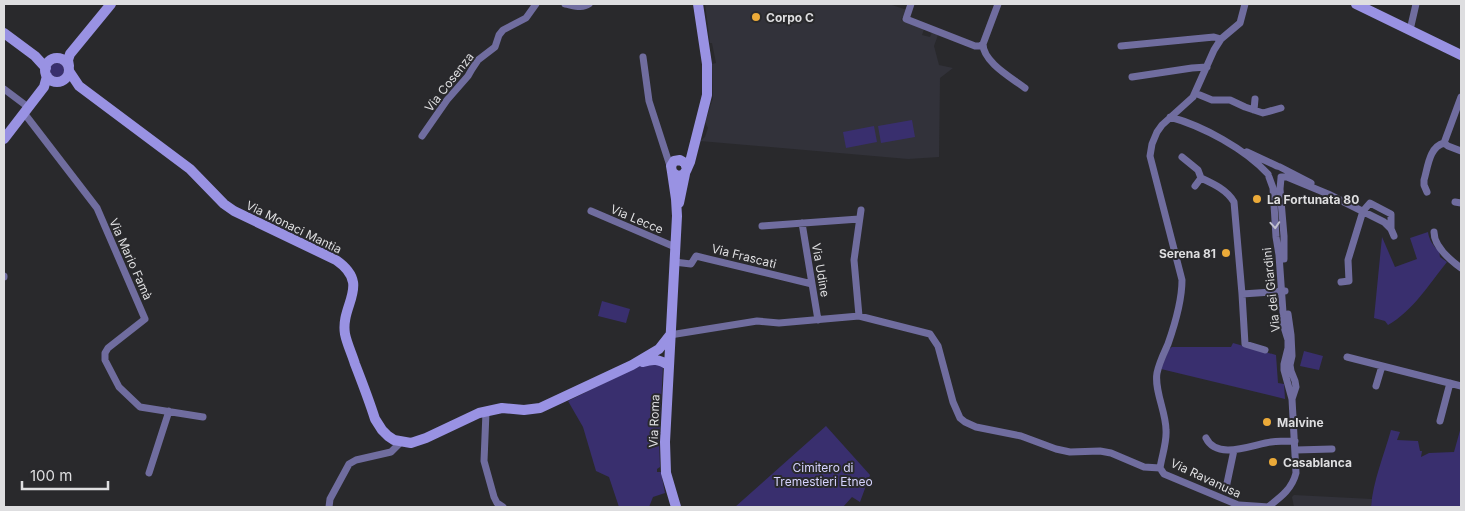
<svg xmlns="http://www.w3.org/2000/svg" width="1465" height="511" font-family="Inter,sans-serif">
<rect width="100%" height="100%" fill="#29292c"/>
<path fill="#32323a" d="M 705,4 L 889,4 L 907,10 L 904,18 L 902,17 L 901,20 L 924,29 L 922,35 L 930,37 L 932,32 L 938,35 L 934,46 L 939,65 L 953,68 L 940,78 L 939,157 L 908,159 L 700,141 L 705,137 L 708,128 L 705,122 L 713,98 L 712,64 L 716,63 L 712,43 L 710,43 Z
M 1294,495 L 1372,499 L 1371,507 L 1294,507 L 1292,497 Z"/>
<path fill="#392f6e" d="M50 70a7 7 0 1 1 14 0a7 7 0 1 1-14 0Z
M 912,120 L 915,137 L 881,143 L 878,126 Z
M 874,126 L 877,142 L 846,148 L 843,132 Z
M 1428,232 C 1429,239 1433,247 1439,250 L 1440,257 L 1447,262 C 1429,284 1413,311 1388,325 L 1385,321 L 1374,318 L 1382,237 L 1395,267 L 1417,259 L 1410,238 Z
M 602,301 L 630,309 L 626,323 L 598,316 Z
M 1233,343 L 1276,355 L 1278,383 L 1284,384 L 1285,399 L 1161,369 L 1169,349 L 1172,347 L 1231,347 Z
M 1304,351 L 1323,356 L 1319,370 L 1300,366 Z
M 654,362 L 663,366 L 659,441 L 660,467 L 657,469 L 657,472 L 661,472 L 665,493 L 653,497 L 649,507 L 619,507 L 609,477 L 596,471 L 583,427 L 568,401 L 641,365 Z
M 826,426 L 870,475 L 860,502 L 852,497 L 843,507 L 735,507 Z
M 1461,427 L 1461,507 L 1371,507 C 1373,481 1384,455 1391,430 L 1400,432 L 1397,440 L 1418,441 L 1420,451 L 1422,451 L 1421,457 L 1429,453 L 1454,452 Z"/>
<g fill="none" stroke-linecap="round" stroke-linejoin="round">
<path stroke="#706d9f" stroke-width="7" d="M 565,4 C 572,5 582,9 589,4
M 911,4 L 906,19 L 975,46 L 980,46 L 983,44
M 998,4 L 983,44 C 983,62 1012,78 1025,88
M 1410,30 L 1416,4
M 1121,46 L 1214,37 L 1221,39
M 643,57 L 649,101 L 671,169
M 1132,77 L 1192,68 L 1207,67
M 4,89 L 28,107
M 1195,93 L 1212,100 L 1230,100 L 1245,107 L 1263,113 L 1281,108
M 1254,110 L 1255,99
M 24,113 L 97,208 L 145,319 L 108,348 L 105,353 L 105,360 L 119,387 L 140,407 L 203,417
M 1170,117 C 1203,126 1245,149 1268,174
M 422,136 L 447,100 L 468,76 L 472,69 L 478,60 L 495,47 L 499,35 L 503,30 L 526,18 L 536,4
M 1444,143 L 1461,97
M 1444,143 L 1448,146 L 1461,151
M 1247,152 L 1277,166
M 1182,157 L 1198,170 L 1201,178
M 1280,167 L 1311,183
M 1281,177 L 1287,177 L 1328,194 L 1384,222 L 1391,229 L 1394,236
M 1201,178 C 1214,184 1227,190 1234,202 L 1242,294 L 1285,291
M 1281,178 L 1280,189 L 1284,236 L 1284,259
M 1195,186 L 1201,178
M 1427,192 L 1424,185 L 1424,180 C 1428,167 1429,147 1444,143
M 1455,202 L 1461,203
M 591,211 L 675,247
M 802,223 L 818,320
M 762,226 L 859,219
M 1434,232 C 1434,247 1450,260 1461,268
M 674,262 L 691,264 L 696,256 L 812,284
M 4,276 L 4,277
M 1341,282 L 1349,281 L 1348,260 L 1363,211 L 1370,203 L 1391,214 L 1391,229
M 1242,294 L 1245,344 L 1265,350
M 1288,314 L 1291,335 L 1292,356 L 1290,365 L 1291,371 L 1295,381 L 1296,387 L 1292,399
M 859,316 L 854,260 L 861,210
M 670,335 L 757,321 L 779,323 L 859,316 L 930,334 L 938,346 L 953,402 L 960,418 L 965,422 L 976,427 L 1021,436 L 1056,449 L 1070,452 L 1100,451 L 1111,453 L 1144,467 L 1160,468
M 1347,357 L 1461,386
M 1376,386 L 1382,366
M 486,412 L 484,461 L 494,497 L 497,503 L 503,507
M 1440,421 L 1450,383
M 1206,438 C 1217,461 1254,444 1271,442 C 1279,441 1287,441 1295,441
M 1296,450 L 1332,449
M 1160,468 C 1162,455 1167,442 1166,430 C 1166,412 1154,390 1157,373 C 1159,363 1164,353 1168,344 C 1175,324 1182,301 1182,280 L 1150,156 L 1152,144 L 1157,132 L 1162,125 L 1193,97 L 1214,50 L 1221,39 L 1240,23 L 1245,4
M 1160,468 L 1164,474 L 1243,507
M 149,473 L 169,411
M 1226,488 L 1234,450
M 1239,505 L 1269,507
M 329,507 L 330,499 L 349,464 L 356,460 L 391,452 L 401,442
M 1268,507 C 1281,497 1292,489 1296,473 L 1292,399 L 1284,370 L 1284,364 L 1288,348 L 1288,340 L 1284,327 L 1279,255 L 1276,237 L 1273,188 L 1269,177"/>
<path stroke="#9992e3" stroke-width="10" d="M 1356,4 L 1461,55
M 4,33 L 35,56 L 46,68
M45 70a12 12 0 1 1 24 0a12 12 0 1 1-24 0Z
M 69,66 L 68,60 L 70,54 L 111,4
M 69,71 L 79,86 L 190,169 L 224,204 L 234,211 L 336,260 C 372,285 340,304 345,334 C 347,344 352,354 355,364 C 362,382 369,400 375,419 L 382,430 L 388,436 L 394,440 L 411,443 L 426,438 L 479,413 L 502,408 L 524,410 L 540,408 L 632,365 L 659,349 L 670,335
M 4,139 L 44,87 L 47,76
M 687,169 L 685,163 L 680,160 L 674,161 L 671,166 L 672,172 L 677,176 L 683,175 L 686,171 L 690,162 L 707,95 L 707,64 L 698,4
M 672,172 L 676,199 L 677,216 L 665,442 L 666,473 L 676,507
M 679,203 L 685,174
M 643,362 C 653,359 659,359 668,365"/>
</g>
<defs><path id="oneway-chevron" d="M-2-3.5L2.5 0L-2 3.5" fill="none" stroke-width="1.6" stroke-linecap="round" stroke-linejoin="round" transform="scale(1.25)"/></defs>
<use stroke="#c2c2d0" href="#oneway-chevron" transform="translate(1275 225) rotate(86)"/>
<g fill="#ebaa39" stroke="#29292c" stroke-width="2">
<circle cx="756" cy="17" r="5"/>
<circle cx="1257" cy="199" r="5"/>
<circle cx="1226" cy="253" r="5"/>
<circle cx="1267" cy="422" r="5"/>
<circle cx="1273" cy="462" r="5"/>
</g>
<g text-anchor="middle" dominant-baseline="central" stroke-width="4" stroke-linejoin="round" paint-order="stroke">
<g font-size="12" font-weight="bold" fill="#dedee0" stroke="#29292c" text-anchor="start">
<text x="766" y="17">Corpo C</text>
<text x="1267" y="199">La Fortunata 80</text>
<text x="1216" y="253" text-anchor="end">Serena 81</text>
<text x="1277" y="422">Malvine</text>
<text x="1283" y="462">Casablanca</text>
</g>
<g font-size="12" fill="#dedee0" stroke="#29292c">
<text transform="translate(449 82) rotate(-52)">Via Cosenza</text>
<text transform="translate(637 219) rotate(23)">Via Lecce</text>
<text transform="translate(294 227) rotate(26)">Via Monaci Mantia</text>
<text transform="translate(744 256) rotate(14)">Via Frascati</text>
<text transform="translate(131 259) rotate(66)">Via Mario Famà</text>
<text transform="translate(821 270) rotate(80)">Via Udine</text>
<text transform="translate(1271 290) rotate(-96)">Via dei Giardini</text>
<text transform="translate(654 421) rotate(-88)">Via Roma</text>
<text transform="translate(1206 478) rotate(25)">Via Ravanusa</text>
</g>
<g font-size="12" fill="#d5d3fd" stroke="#29292c">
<text x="823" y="467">Cimitero di<tspan x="823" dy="14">Tremestieri Etneo</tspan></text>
</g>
</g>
<rect width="1465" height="511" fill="none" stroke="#dedee0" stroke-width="10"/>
<path d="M22 481v8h86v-8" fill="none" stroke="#dedee0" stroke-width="2.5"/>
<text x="30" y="481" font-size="15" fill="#dedee0" stroke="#29292c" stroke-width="4" paint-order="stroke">100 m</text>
</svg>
